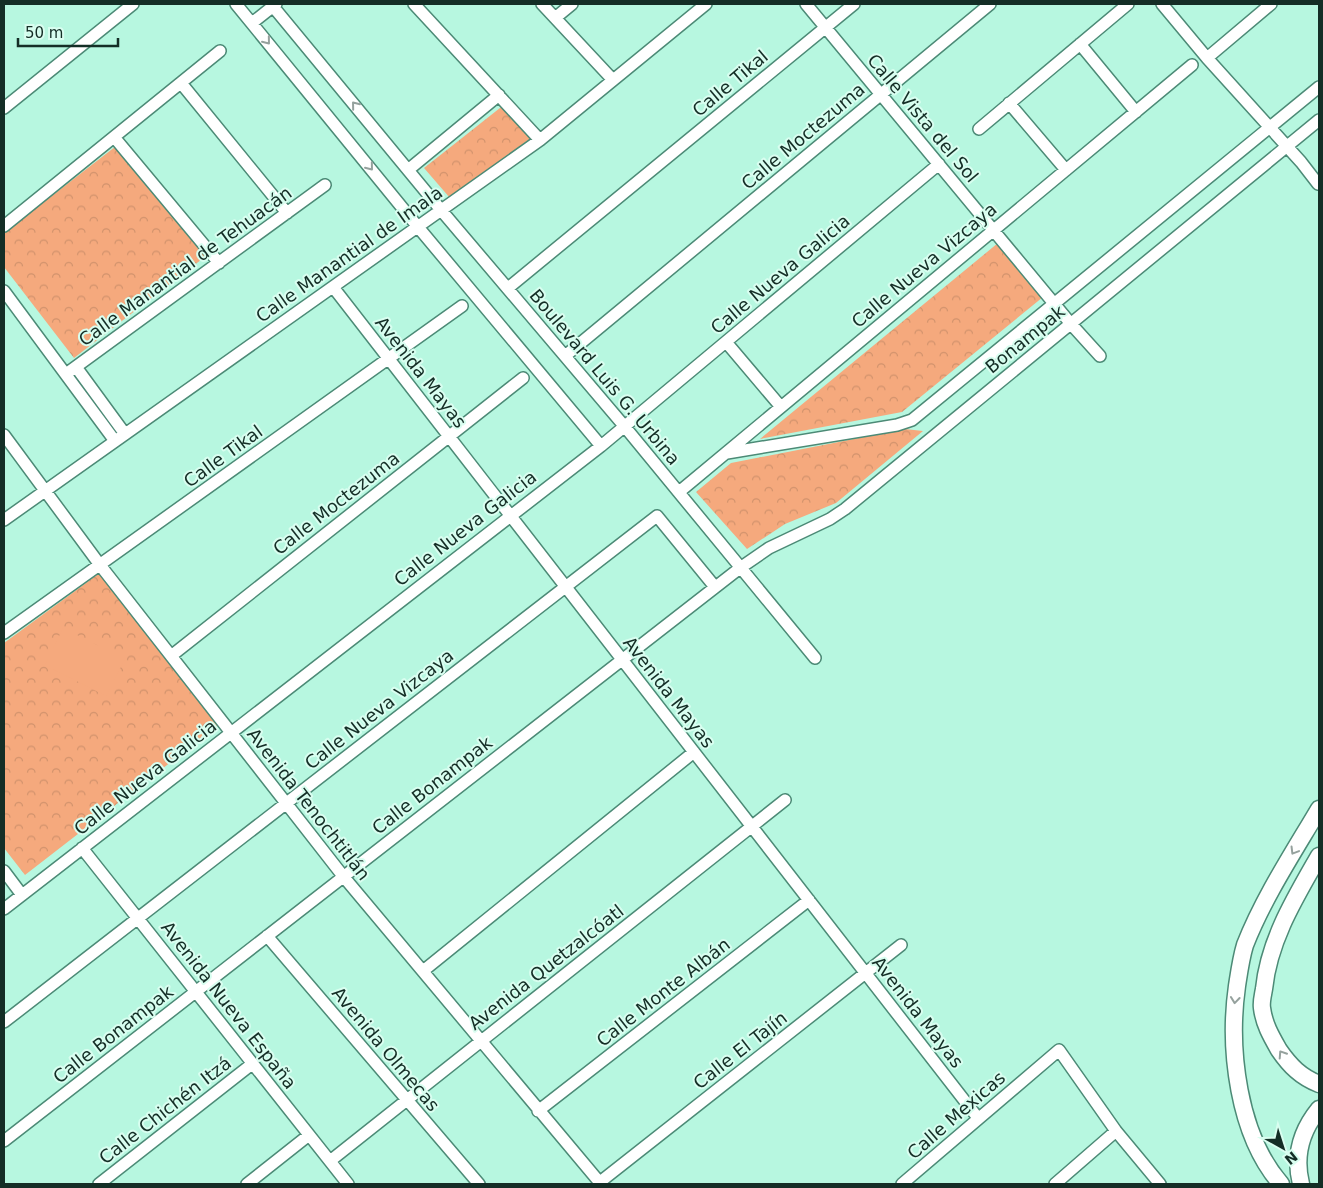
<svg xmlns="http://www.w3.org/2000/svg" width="1323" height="1188" font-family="'DejaVu Sans',sans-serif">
<defs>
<pattern id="park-crowns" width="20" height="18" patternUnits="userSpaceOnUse" patternTransform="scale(1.25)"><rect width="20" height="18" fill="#f5a97d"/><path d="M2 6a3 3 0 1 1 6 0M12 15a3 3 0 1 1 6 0" fill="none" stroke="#d1926c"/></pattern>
</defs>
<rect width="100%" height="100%" fill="#b7f7e0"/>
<path fill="url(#park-crowns)" d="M 505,104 L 535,135 L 450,198 L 424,168 Z
M 120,143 L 206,256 L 74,358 L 4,267 L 4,233 Z
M 998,243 L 1043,297 L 902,412 L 760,439 Z
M 905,429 L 923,431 L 836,503 L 785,524 L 747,549 L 696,492 L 731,463 Z
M 101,572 L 220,724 L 25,875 L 4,848 L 4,643 Z"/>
<path fill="#f5a97d" d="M 63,628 L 125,659 L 106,696 L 45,665 Z"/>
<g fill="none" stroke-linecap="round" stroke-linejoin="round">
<defs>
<path id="street" d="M 236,4 L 418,227 L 601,446
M 271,4 L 441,210 L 625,427 L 815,658
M 414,4 L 540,140
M 542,4 L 613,80
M 806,4 L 1071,324 L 1100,356
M 1162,4 L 1207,58 L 1301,162 L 1318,184
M 555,18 L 572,4
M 252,23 L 276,4
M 1080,44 L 1136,112
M 1207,58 L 1271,4
M 181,83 L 287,213
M 1009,103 L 1066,170
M 4,108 L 133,4
M 979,129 L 1128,4
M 114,137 L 219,263
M 408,170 L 499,95
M 4,226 L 220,51
M 333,287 L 978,1118
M 508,288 L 854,4
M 4,291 L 115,441
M 726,342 L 781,407
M 565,356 L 990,4
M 76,367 L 125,434
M 66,374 L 325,185
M 4,435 L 100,565 L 343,876 L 601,1184
M 727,453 L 897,425 L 912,420 L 1319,87
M 679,492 L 1192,65
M 4,520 L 540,140 L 706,4
M 4,633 L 462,306
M 171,656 L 523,378
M 82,848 L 348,1184
M 4,871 L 22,895
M 4,909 L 601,446 L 939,164
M 267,936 L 479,1184
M 423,971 L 694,752
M 4,1022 L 657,516 L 715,587
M 538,1111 L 809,900
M 4,1141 L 740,568 L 769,548 L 830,519 L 845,509 L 1319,120
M 330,1161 L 785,800
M 600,1182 L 901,945
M 99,1184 L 252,1064
M 247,1184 L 309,1135
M 902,1184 L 1059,1050 L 1116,1131 L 1160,1184
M 1055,1184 L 1116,1131"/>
<path id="secondary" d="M 1319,856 C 1295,898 1269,940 1264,989 C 1263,995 1261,1002 1262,1008 C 1264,1024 1271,1036 1279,1050 C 1290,1066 1301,1077 1319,1084
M 1281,1184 C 1238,1135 1228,1049 1237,986 C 1239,973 1241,958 1245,945 C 1264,897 1293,853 1319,809
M 1301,1184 C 1294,1156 1301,1131 1319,1109"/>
</defs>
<use href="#street" stroke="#4c8a76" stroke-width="14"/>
<use href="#secondary" stroke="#4c8a76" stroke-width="19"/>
<use href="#street" stroke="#fff" stroke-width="11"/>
<use href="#secondary" stroke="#fff" stroke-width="16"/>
</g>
<defs><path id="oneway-chevron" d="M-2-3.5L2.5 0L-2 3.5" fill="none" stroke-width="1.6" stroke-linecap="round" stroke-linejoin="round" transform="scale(1.25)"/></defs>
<g stroke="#95a19d">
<use href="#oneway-chevron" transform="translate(267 41) rotate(51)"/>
<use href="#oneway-chevron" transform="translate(355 105) rotate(-129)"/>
<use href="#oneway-chevron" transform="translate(370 167) rotate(51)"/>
<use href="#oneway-chevron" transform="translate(1294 851) rotate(121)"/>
<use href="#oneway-chevron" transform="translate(1235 1000) rotate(96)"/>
<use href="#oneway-chevron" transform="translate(1282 1054) rotate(-123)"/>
</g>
<g text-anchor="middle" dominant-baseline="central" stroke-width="4" stroke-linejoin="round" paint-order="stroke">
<g font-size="18" fill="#142e26" stroke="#d9fef0">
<text transform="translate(730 83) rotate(-40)">Calle Tikal</text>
<text transform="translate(923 118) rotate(50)">Calle Vista del Sol</text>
<text transform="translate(803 136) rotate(-40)">Calle Moctezuma</text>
<text transform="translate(349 254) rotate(-35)">Calle Manantial de Imala</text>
<text transform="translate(924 265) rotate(-40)">Calle Nueva Vizcaya</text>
<text transform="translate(185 266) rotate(-36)">Calle Manantial de Tehuacán</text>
<text transform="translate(780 274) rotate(-40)">Calle Nueva Galicia</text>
<text transform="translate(1025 339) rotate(-39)">Bonampak</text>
<text transform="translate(421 372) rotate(52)">Avenida Mayas</text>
<text transform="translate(605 377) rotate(50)">Boulevard Luis G. Urbina</text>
<text transform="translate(223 456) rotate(-36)">Calle Tikal</text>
<text transform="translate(336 503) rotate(-38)">Calle Moctezuma</text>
<text transform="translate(465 528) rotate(-38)">Calle Nueva Galicia</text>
<text transform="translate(669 692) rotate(52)">Avenida Mayas</text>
<text transform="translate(379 709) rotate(-38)">Calle Nueva Vizcaya</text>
<text transform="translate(145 777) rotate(-38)">Calle Nueva Galicia</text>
<text transform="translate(432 785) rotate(-38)">Calle Bonampak</text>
<text transform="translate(309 804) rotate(52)">Avenida Tenochtitlán</text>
<text transform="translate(546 967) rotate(-38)">Avenida Quetzalcóatl</text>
<text transform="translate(663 992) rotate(-38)">Calle Monte Albán</text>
<text transform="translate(229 1005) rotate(52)">Avenida Nueva España</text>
<text transform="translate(918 1012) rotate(52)">Avenida Mayas</text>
<text transform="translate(113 1034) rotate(-38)">Calle Bonampak</text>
<text transform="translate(386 1049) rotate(50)">Avenida Olmecas</text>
<text transform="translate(740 1050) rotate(-38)">Calle El Tajín</text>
<text transform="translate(165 1110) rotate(-38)">Calle Chichén Itzá</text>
<text transform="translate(956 1115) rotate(-41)">Calle Mexicas</text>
</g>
</g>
<rect width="1323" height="1188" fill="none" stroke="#142e26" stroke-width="10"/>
<g transform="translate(1283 1148) rotate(141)" stroke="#d9fef0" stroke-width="4" paint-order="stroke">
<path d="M0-4L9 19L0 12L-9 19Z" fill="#142e26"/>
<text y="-8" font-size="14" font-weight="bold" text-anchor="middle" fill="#142e26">N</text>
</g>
<path d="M18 38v8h100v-8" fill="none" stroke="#142e26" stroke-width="2.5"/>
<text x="25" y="38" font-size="15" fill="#142e26" stroke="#d9fef0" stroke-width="4" paint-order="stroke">50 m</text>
</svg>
